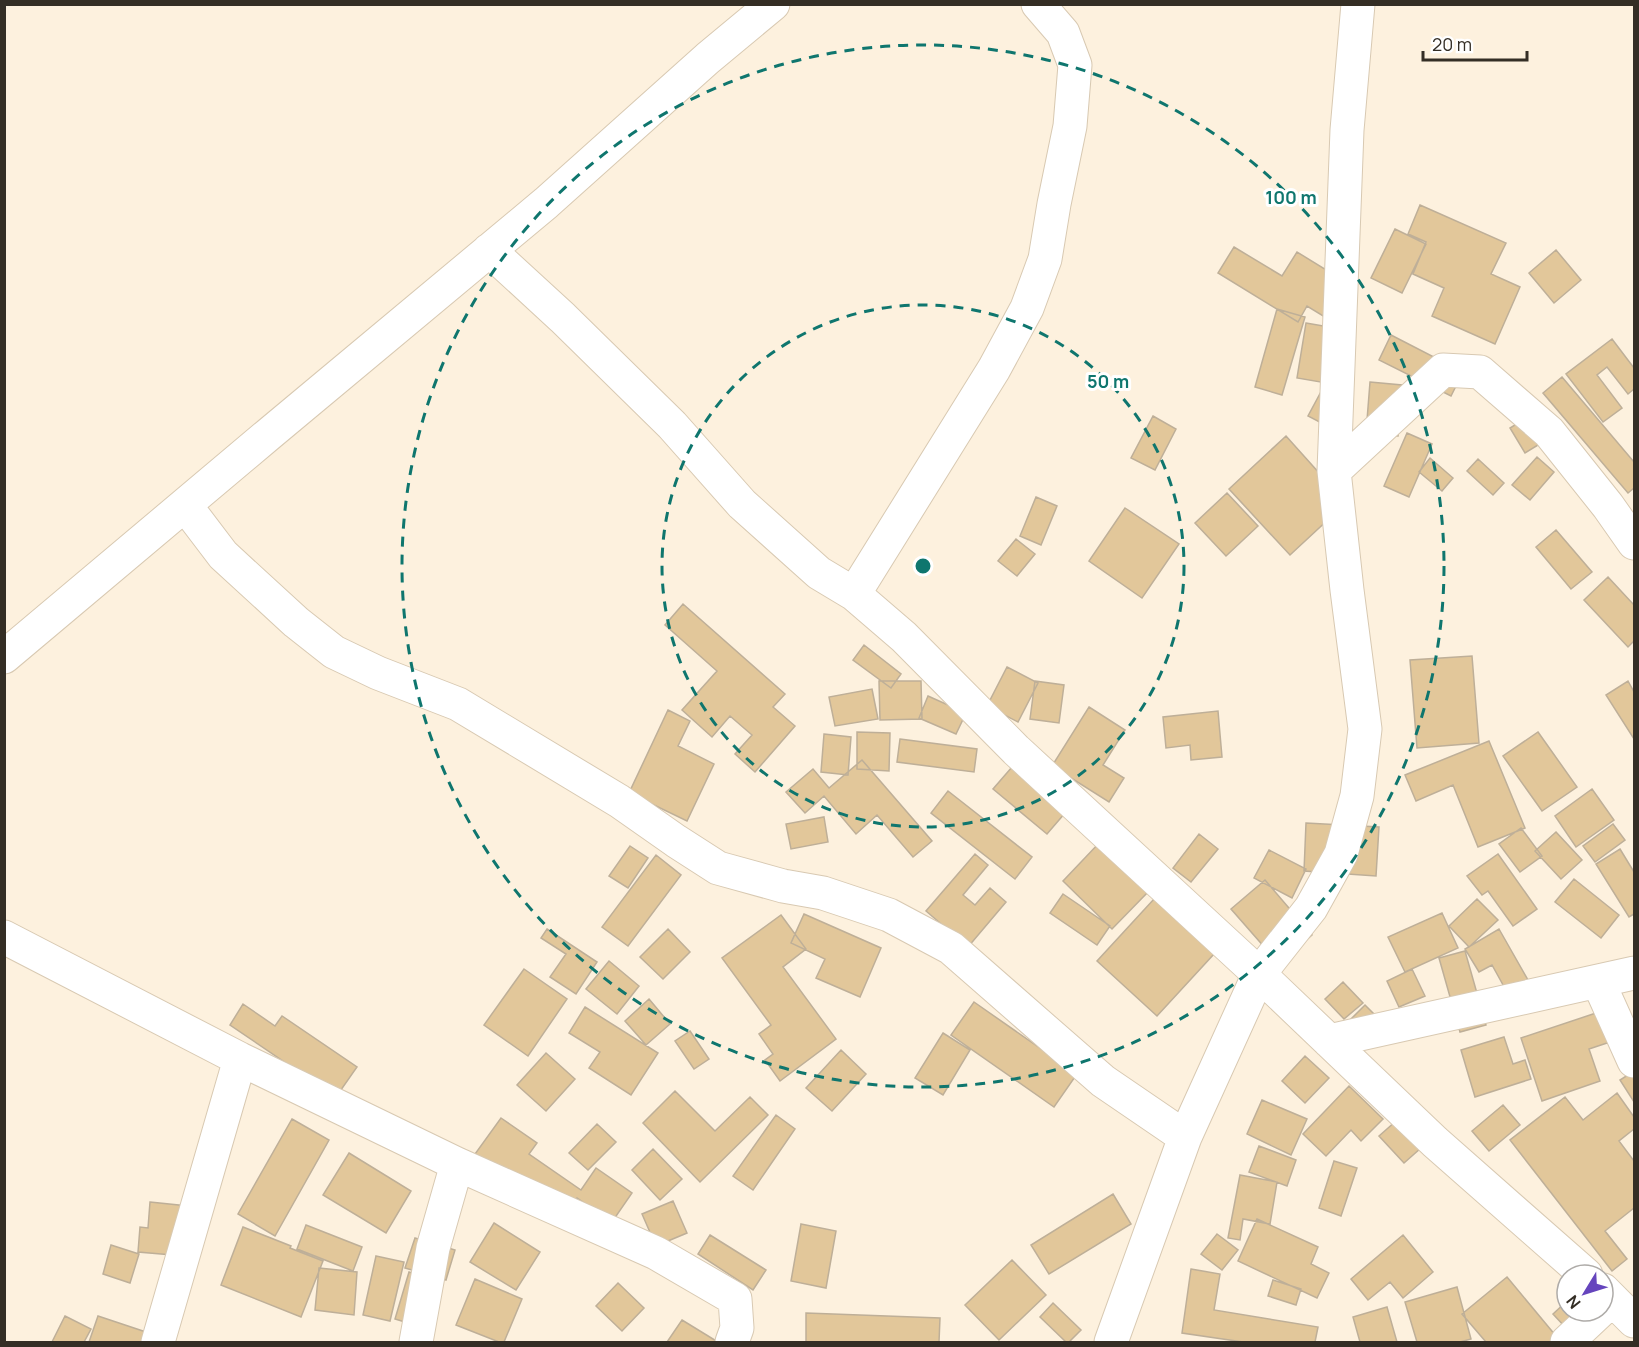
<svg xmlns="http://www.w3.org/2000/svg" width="1639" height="1347" font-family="Manrope,sans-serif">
<rect width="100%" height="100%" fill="#fdf1de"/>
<path fill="#e2c79a" stroke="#beaf98" stroke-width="1.5" d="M 1420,205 L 1506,243 L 1491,274 L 1520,287 L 1495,344 L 1432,316 L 1444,288 L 1413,274 L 1426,242 L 1408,234 Z
M 1395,229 L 1426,244 L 1402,293 L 1371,278 Z
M 1234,247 L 1282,276 L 1297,252 L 1354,287 L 1333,322 L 1307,306 L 1298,322 L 1218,273 Z
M 1556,250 L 1581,280 L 1554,303 L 1529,273 Z
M 1277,309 L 1305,317 L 1282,395 L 1255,387 Z
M 1306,323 L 1347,330 L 1338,385 L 1297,378 Z
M 1391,335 L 1463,372 L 1451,396 L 1379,360 Z
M 1612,339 L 1634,368 L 1634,389 L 1628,394 L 1607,367 L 1597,375 L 1622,408 L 1603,422 L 1566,374 Z
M 1562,377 L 1634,462 L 1634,488 L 1628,493 L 1543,393 Z
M 1370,382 L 1402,385 L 1398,436 L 1366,433 Z
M 1323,388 L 1329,427 L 1308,416 Z
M 1153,416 L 1176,429 L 1155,470 L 1131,458 Z
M 1528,417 L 1543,442 L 1525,453 L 1510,428 Z
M 1407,433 L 1432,444 L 1409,497 L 1384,486 Z
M 1286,436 L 1346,503 L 1290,555 L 1229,489 Z
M 1537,457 L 1554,472 L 1530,500 L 1512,485 Z
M 1430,458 L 1453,478 L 1442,491 L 1419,472 Z
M 1478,459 L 1504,483 L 1493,495 L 1467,471 Z
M 1227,493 L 1258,526 L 1226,556 L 1195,523 Z
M 1036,497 L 1057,506 L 1041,545 L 1020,536 Z
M 1125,508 L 1179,544 L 1142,598 L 1089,561 Z
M 1556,530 L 1592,572 L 1571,589 L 1536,547 Z
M 1016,539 L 1035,554 L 1017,576 L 998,561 Z
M 1608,577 L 1634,605 L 1634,641 L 1628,647 L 1584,600 Z
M 683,604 L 785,694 L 773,707 L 795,726 L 755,772 L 735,754 L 752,735 L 730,716 L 712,737 L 682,710 L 717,671 L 665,625 Z
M 864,645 L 901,674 L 891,688 L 853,660 Z
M 1472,656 L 1479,743 L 1417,748 L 1410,660 Z
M 1007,667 L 1038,683 L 1018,722 L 987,706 Z
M 879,681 L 921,681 L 922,719 L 880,720 Z
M 1035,681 L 1064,685 L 1059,723 L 1030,719 Z
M 1628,681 L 1634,692 L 1634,739 L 1606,695 Z
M 872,689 L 878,719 L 835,726 L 829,697 Z
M 928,696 L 966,713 L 956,734 L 919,718 Z
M 1089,707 L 1125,730 L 1103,765 L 1124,778 L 1109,802 L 1052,766 Z
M 668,710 L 690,721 L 678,746 L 714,764 L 687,821 L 629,793 Z
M 1218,711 L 1222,757 L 1191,760 L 1190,745 L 1166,748 L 1163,717 Z
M 857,732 L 890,733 L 889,771 L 857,769 Z
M 1538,732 L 1577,787 L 1542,811 L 1503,756 Z
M 824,734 L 851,737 L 848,775 L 821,772 Z
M 900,739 L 977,749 L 974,772 L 897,762 Z
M 1489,741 L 1525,828 L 1478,847 L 1453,785 L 1416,801 L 1405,775 Z
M 862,760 L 932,841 L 913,857 L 877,815 L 856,834 L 824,796 L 805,813 L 786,792 L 813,769 L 829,788 Z
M 1012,767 L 1065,813 L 1047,834 L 993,789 Z
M 1592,789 L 1614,820 L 1576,847 L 1555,816 Z
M 948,791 L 1032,857 L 1015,879 L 931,813 Z
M 824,817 L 828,842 L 791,849 L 786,824 Z
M 1306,823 L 1379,827 L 1376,876 L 1304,871 Z
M 1613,824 L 1625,840 L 1595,862 L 1583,846 Z
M 1521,828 L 1542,856 L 1520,872 L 1499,844 Z
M 1556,832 L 1582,860 L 1561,879 L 1535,851 Z
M 1199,834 L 1218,849 L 1191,882 L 1173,868 Z
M 1100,842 L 1149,891 L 1112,929 L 1063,881 Z
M 630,846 L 648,858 L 628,888 L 609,876 Z
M 1620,849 L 1634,872 L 1634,914 L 1629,917 L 1596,864 Z
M 1269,850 L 1306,869 L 1292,898 L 1254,878 Z
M 975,854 L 988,865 L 963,895 L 975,905 L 990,888 L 1006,902 L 968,947 L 926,911 Z
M 1498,854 L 1537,909 L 1513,926 L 1488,891 L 1482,895 L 1467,876 Z
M 656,855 L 681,875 L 628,946 L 602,927 Z
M 1574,879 L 1619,915 L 1601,938 L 1555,902 Z
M 1265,880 L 1312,935 L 1279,964 L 1231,909 Z
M 1063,894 L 1110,926 L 1097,945 L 1050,913 Z
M 1154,899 L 1214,954 L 1157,1016 L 1097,961 Z
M 1477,899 L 1498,920 L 1469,947 L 1449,926 Z
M 1442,913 L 1458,948 L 1405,972 L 1388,937 Z
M 804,914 L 881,948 L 860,997 L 816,978 L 825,959 L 791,943 Z
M 781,915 L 806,949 L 783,967 L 836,1039 L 780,1081 L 765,1060 L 773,1054 L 759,1034 L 771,1025 L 722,958 Z
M 547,929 L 597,962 L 576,994 L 550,977 L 566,954 L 541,938 Z
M 668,929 L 690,952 L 663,979 L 640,957 Z
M 1499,929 L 1528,980 L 1507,992 L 1492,965 L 1479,972 L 1465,949 Z
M 1465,951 L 1486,1025 L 1460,1032 L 1439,958 Z
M 609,961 L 639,986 L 617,1014 L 586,989 Z
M 524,969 L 567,999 L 528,1056 L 484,1025 Z
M 1412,969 L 1425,996 L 1399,1007 L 1387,981 Z
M 1343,982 L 1363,1003 L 1344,1019 L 1325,999 Z
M 649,999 L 670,1024 L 646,1045 L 625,1021 Z
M 974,1002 L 1077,1074 L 1054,1107 L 951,1035 Z
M 243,1004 L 275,1026 L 282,1016 L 357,1067 L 336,1097 L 230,1025 Z
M 1365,1005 L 1383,1023 L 1350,1020 Z
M 1617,1006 L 1628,1036 L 1589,1049 L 1600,1081 L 1542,1101 L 1521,1038 Z
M 585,1007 L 658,1053 L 631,1095 L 589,1068 L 600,1052 L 569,1033 Z
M 690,1031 L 709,1059 L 694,1069 L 675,1041 Z
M 943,1033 L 970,1050 L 943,1095 L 915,1078 Z
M 1504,1037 L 1513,1064 L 1525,1060 L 1531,1079 L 1475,1097 L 1461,1050 Z
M 841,1050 L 866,1074 L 832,1111 L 806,1088 Z
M 546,1053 L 575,1079 L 546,1111 L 517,1085 Z
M 1305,1056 L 1329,1078 L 1305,1103 L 1282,1081 Z
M 1634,1071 L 1634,1102 L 1620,1080 Z
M 1349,1086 L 1383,1119 L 1361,1141 L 1351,1130 L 1326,1156 L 1303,1134 Z
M 675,1091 L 715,1131 L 750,1097 L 768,1115 L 700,1182 L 643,1123 Z
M 1617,1093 L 1634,1117 L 1634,1129 L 1619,1141 L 1634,1161 L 1634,1208 L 1605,1231 L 1627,1259 L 1612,1271 L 1510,1140 L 1565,1097 L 1583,1120 Z
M 1262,1100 L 1307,1119 L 1291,1155 L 1247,1134 Z
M 1503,1105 L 1520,1125 L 1489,1151 L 1472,1131 Z
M 776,1115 L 795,1129 L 753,1190 L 733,1176 Z
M 501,1118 L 537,1143 L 529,1154 L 581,1190 L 596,1168 L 632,1193 L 612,1222 L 577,1198 L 564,1216 L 475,1154 Z
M 292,1119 L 329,1140 L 275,1236 L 238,1214 Z
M 1396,1121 L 1421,1148 L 1404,1163 L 1379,1136 Z
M 597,1124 L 616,1142 L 588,1170 L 569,1153 Z
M 1259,1146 L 1296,1160 L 1287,1186 L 1249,1172 Z
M 653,1149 L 682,1179 L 660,1200 L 632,1170 Z
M 349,1153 L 411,1191 L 386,1233 L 323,1195 Z
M 1334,1161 L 1357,1168 L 1341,1216 L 1319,1208 Z
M 1240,1175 L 1277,1182 L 1270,1224 L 1243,1219 L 1240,1240 L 1228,1238 Z
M 1113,1194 L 1131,1224 L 1049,1274 L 1031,1245 Z
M 673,1201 L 687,1233 L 656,1246 L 642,1214 Z
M 150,1202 L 188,1206 L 184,1256 L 138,1252 L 140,1227 L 148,1228 Z
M 1257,1219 L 1318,1247 L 1311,1264 L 1329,1273 L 1317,1298 L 1238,1261 Z
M 494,1223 L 540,1252 L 516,1290 L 470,1262 Z
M 801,1224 L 836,1231 L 826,1288 L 791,1281 Z
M 306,1225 L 362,1247 L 353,1271 L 297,1249 Z
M 243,1227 L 291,1246 L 290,1248 L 323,1261 L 301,1317 L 221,1285 Z
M 1217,1234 L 1238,1250 L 1222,1270 L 1201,1254 Z
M 710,1235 L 766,1270 L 753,1290 L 698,1254 Z
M 1403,1235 L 1433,1272 L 1403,1298 L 1390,1282 L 1368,1300 L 1351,1279 Z
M 415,1238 L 455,1250 L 446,1280 L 405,1268 Z
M 111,1245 L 139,1254 L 130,1283 L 103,1274 Z
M 376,1256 L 404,1262 L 390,1321 L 363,1315 Z
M 1012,1260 L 1046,1295 L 999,1340 L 965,1305 Z
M 319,1268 L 357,1272 L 354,1315 L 315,1310 Z
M 1191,1269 L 1220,1274 L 1214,1310 L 1318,1327 L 1315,1342 L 1243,1342 L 1182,1333 Z
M 409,1272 L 443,1283 L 428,1329 L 395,1319 Z
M 1507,1277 L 1561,1342 L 1486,1342 L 1462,1314 Z
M 475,1279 L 522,1299 L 504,1342 L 499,1342 L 456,1325 Z
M 1273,1280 L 1301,1289 L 1296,1305 L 1268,1296 Z
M 618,1283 L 644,1308 L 622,1331 L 596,1306 Z
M 1457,1287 L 1471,1339 L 1460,1342 L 1417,1342 L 1405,1302 Z
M 1567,1301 L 1567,1311 L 1597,1311 L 1579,1342 L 1553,1314 Z
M 1053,1303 L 1081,1330 L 1069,1342 L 1066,1342 L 1040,1317 Z
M 1387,1307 L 1397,1342 L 1360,1342 L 1353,1317 Z
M 806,1313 L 940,1318 L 939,1342 L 806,1342 Z
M 65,1316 L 91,1329 L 84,1342 L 52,1342 Z
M 98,1316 L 161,1337 L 159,1342 L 89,1342 Z
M 682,1320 L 718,1342 L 667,1342 Z"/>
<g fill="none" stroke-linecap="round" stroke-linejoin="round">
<defs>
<path id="minor" d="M 489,250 L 563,318 L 672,425 L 742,504 L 819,573 L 854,594 L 904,637 L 1016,750 L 1259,974 L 1435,1142 L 1586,1275
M 1334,471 L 1443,370 L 1480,372 L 1549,432 L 1608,506 L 1634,543
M 185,505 L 223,555 L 296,622 L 334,652 L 378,673 L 458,704 L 619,801 L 676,841 L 718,868 L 783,886 L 823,893 L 889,915 L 951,948 L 1103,1081 L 1185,1137
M 854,594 L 994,369 L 1027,308 L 1045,259 L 1054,204 L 1070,126 L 1075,65 L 1063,33 L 1038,4
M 4,657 L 269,434 L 546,203 L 708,58 L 773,4
M 4,937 L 240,1059 L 457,1164 L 656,1253 L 735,1299 L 737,1328 L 732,1342
M 1598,981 L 1634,1061
M 1329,1041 L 1634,973
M 1603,1290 L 1634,1321
M 158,1342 L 240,1059
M 416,1342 L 433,1248 L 457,1164
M 1111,1342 L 1185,1137 L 1259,974 L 1311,908 L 1341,854 L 1357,796 L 1365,729 L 1347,590 L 1334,471 L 1347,130 L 1358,4
M 1567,1342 L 1600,1311"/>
</defs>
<use href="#minor" stroke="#d8c9b2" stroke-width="35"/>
<use href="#minor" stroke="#fff" stroke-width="33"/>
</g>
<g fill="none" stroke="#0f766e" stroke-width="3" stroke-dasharray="10 8">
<circle cx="923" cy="566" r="261"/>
<circle cx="923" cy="566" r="521"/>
</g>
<circle cx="923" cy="566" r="9" fill="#0f766e" stroke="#fff" stroke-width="3"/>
<g font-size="18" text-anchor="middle" font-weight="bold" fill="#0f766e" stroke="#fff" stroke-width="6" stroke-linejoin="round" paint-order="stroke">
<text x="1291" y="204">100 m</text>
<text x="1108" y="388">50 m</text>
</g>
<rect width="1639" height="1347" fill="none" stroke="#342e25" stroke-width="12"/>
<g transform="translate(1585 1293) rotate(232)"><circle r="28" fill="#ffffff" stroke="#aeaba8" stroke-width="1.5"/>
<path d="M0-4.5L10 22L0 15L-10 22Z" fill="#6545bd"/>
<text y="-9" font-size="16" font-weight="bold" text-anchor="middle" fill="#342e25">N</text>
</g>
<path d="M1423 51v9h104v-9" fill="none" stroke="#342e25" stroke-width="3"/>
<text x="1432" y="51" font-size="18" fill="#342e25" stroke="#ffffff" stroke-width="4.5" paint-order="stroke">20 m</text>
</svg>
